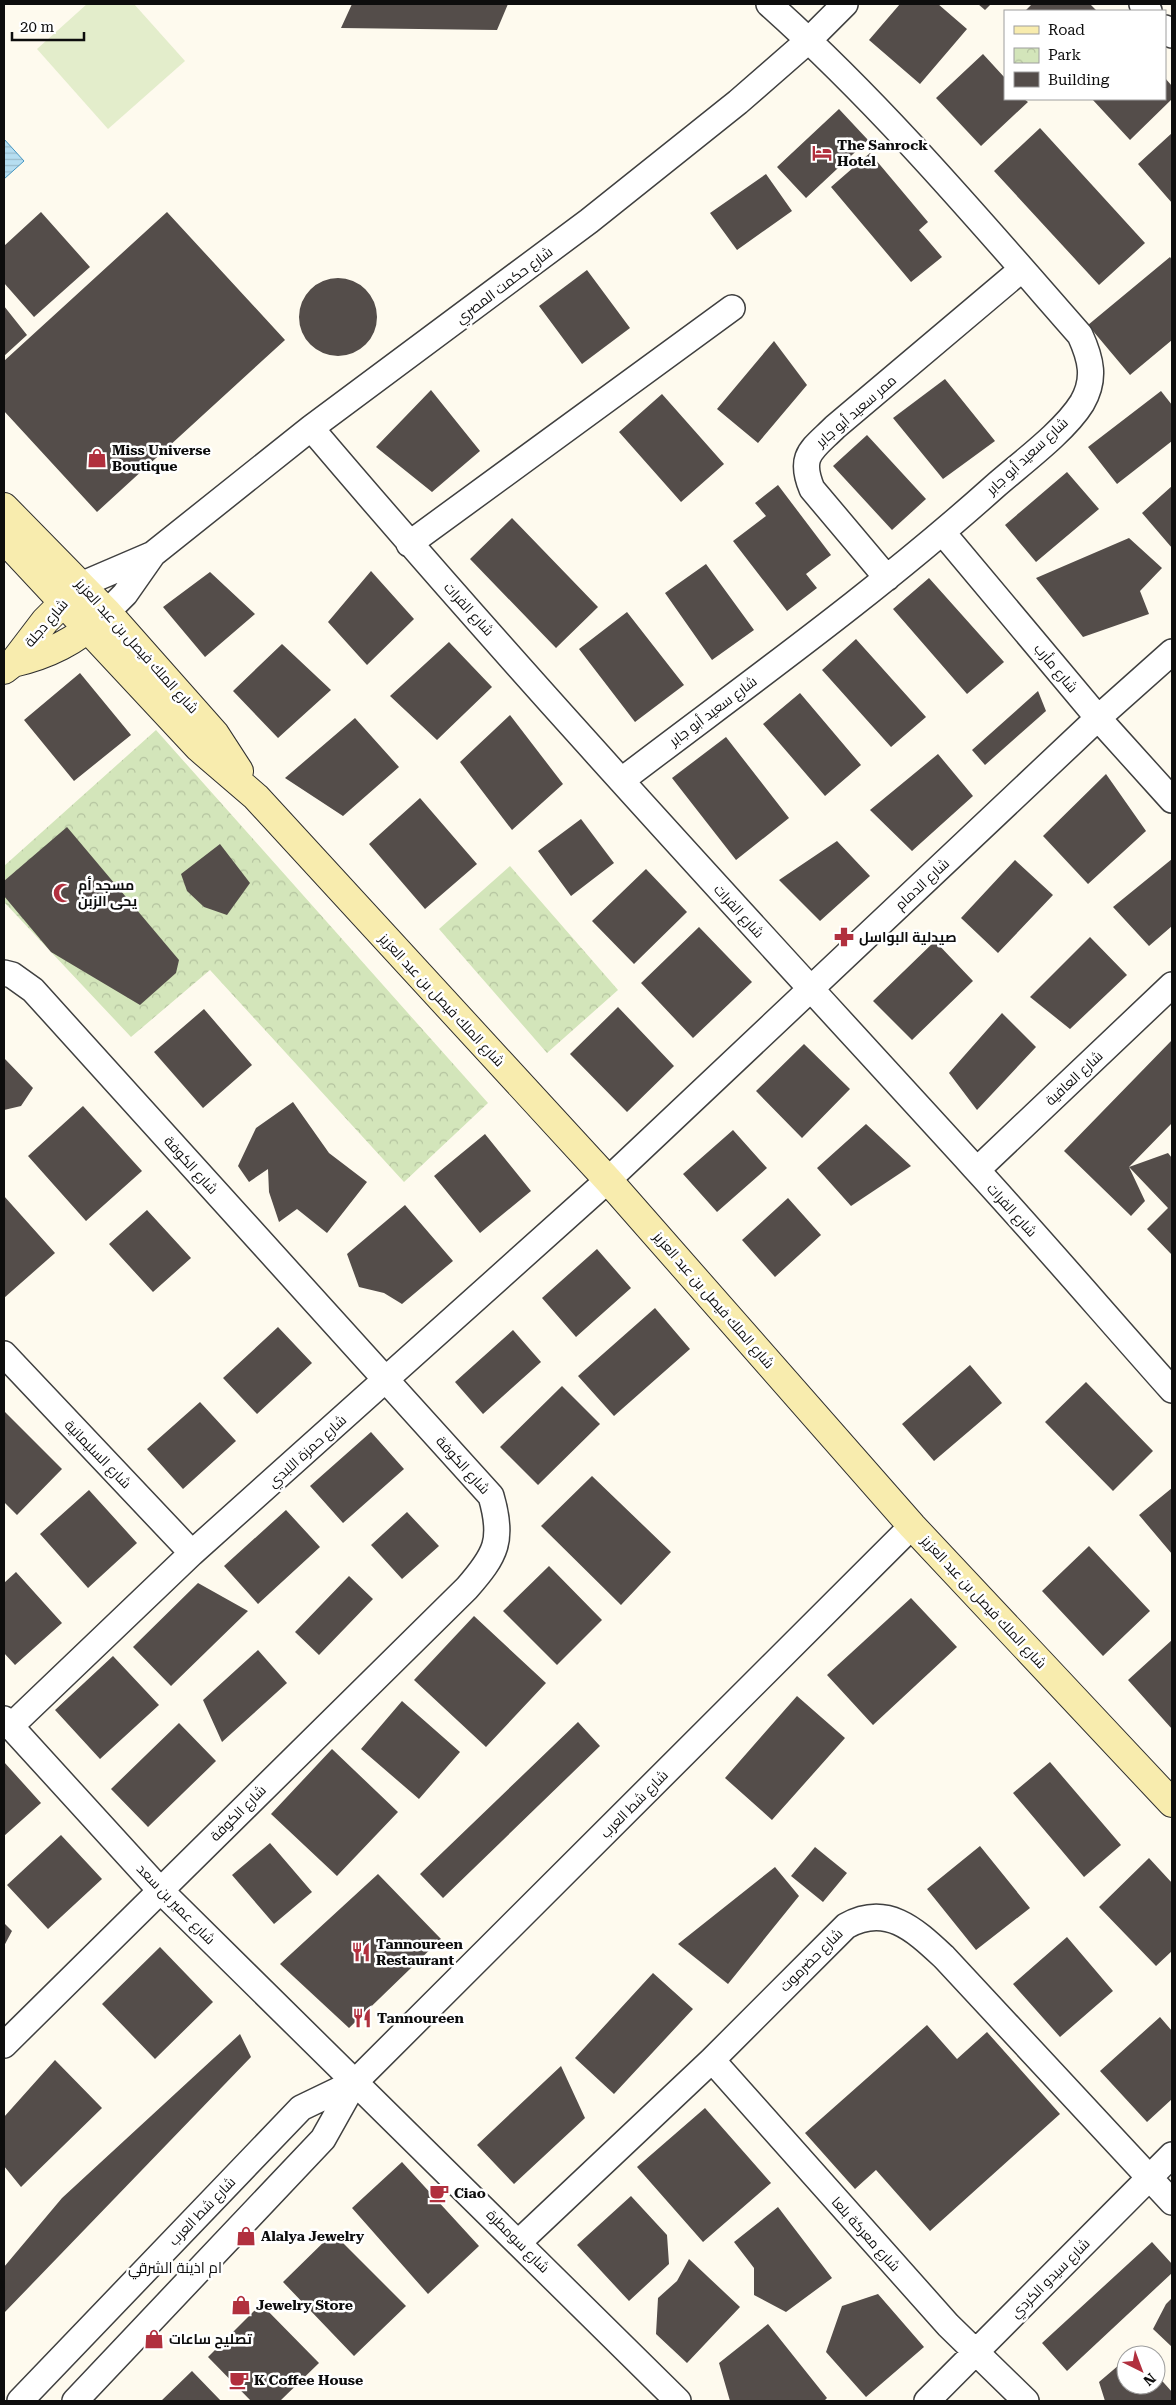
<svg xmlns="http://www.w3.org/2000/svg" width="1176" height="2405" font-family="'Roboto Serif',Cairo,serif">
<defs>
<pattern id="park-crowns" width="20" height="18" patternUnits="userSpaceOnUse" patternTransform="scale(1.25)"><rect width="20" height="18" fill="#d3e5ba"/><path d="M2 6a3 3 0 1 1 6 0M12 15a3 3 0 1 1 6 0" fill="none" stroke="#b4c39f"/></pattern>
<pattern id="water-rules" width="6" height="5" patternUnits="userSpaceOnUse" patternTransform="scale(1.25)"><rect width="6" height="5" fill="#b6def1"/><path d="M0 2.5h6" fill="none" stroke="#9bbdcd"/></pattern>
</defs>
<rect width="100%" height="100%" fill="#fefaee"/>
<path fill="url(#park-crowns)" d="M 156,730 L 488,1103 L 404,1182 L 210,970 L 131,1037 L 4,902 L 4,866 Z
M 510,866 L 618,990 L 547,1053 L 439,929 Z"/>
<path fill="#e3edcb" d="M 87,4 L 134,4 L 185,61 L 108,129 L 37,49 Z"/>
<path fill="url(#water-rules)" stroke="#4496c2" d="M 4,139 L 24,161 L 4,179 Z"/>
<path fill="#544d4a" d="M 352,4 L 508,4 L 497,30 L 341,28 Z
M 900,4 L 938,4 L 967,29 L 920,84 L 869,40 Z
M 978,4 L 991,4 L 985,10 Z
M 1032,4 L 1090,4 L 1097,11 L 1025,11 Z
M 983,54 L 1005,78 L 1005,99 L 1024,99 L 1028,102 L 981,146 L 936,98 Z
M 1165,78 L 1172,86 L 1172,99 L 1130,140 L 1092,99 L 1165,99 Z
M 839,109 L 868,140 L 806,198 L 777,167 Z
M 1040,128 L 1145,243 L 1099,285 L 994,171 Z
M 1172,133 L 1172,203 L 1138,164 Z
M 870,153 L 928,222 L 919,230 L 942,257 L 911,282 L 831,187 Z
M 766,174 L 792,211 L 737,250 L 710,213 Z
M 41,212 L 90,267 L 34,317 L 4,283 L 4,246 Z
M 167,212 L 285,340 L 97,512 L 4,411 L 4,361 Z
M 1170,257 L 1172,260 L 1172,340 L 1130,375 L 1088,325 Z
M 587,270 L 630,328 L 582,364 L 539,306 Z
M299 317a39 39 0 1 1 78 0a39 39 0 1 1-78 0Z
M 4,306 L 27,335 L 4,356 Z
M 774,341 L 807,385 L 758,443 L 717,409 Z
M 945,379 L 995,441 L 943,479 L 893,418 Z
M 431,390 L 480,451 L 432,492 L 376,447 Z
M 1161,391 L 1172,405 L 1172,441 L 1117,484 L 1088,447 Z
M 662,394 L 724,464 L 681,502 L 619,432 Z
M 867,435 L 926,499 L 892,530 L 833,466 Z
M 1067,472 L 1099,509 L 1036,562 L 1005,525 Z
M 778,485 L 831,555 L 806,574 L 817,588 L 787,611 L 733,541 L 766,516 L 755,503 Z
M 1172,486 L 1172,548 L 1142,513 Z
M 512,518 L 598,607 L 556,648 L 470,559 Z
M 1129,538 L 1162,568 L 1140,591 L 1149,614 L 1083,637 L 1036,578 Z
M 706,564 L 754,630 L 712,660 L 665,593 Z
M 371,571 L 414,619 L 367,665 L 328,622 Z
M 210,572 L 255,614 L 205,657 L 163,607 Z
M 929,578 L 1004,662 L 967,694 L 893,609 Z
M 627,612 L 684,685 L 635,722 L 579,649 Z
M 856,639 L 926,717 L 891,747 L 822,670 Z
M 449,642 L 492,687 L 437,740 L 390,696 Z
M 282,644 L 331,690 L 278,738 L 233,691 Z
M 80,673 L 131,735 L 74,781 L 24,720 Z
M 1038,691 L 1046,711 L 985,765 L 972,750 Z
M 800,693 L 861,765 L 825,796 L 763,724 Z
M 510,715 L 563,784 L 512,830 L 460,762 Z
M 355,718 L 399,767 L 343,816 L 285,778 Z
M 726,737 L 789,818 L 736,860 L 672,778 Z
M 938,754 L 973,796 L 912,851 L 870,810 Z
M 1106,774 L 1146,831 L 1088,884 L 1043,836 Z
M 420,798 L 477,864 L 425,909 L 369,844 Z
M 581,819 L 614,863 L 571,896 L 538,851 Z
M 67,827 L 179,960 L 176,973 L 140,1005 L 51,952 L 4,896 L 4,881 Z
M 837,841 L 870,876 L 820,921 L 779,880 Z
M 220,844 L 250,883 L 227,915 L 204,907 L 187,891 L 181,874 Z
M 1172,859 L 1172,926 L 1149,946 L 1113,907 Z
M 1015,860 L 1053,895 L 998,953 L 961,918 Z
M 646,869 L 687,912 L 634,964 L 592,921 Z
M 699,927 L 752,982 L 693,1038 L 641,983 Z
M 1090,937 L 1127,975 L 1070,1029 L 1030,997 Z
M 935,941 L 973,981 L 912,1040 L 873,1001 Z
M 618,1007 L 674,1066 L 627,1112 L 570,1054 Z
M 204,1009 L 252,1065 L 203,1108 L 154,1052 Z
M 1002,1013 L 1036,1047 L 977,1110 L 949,1073 Z
M 1172,1040 L 1172,1123 L 1129,1167 L 1145,1201 L 1131,1216 L 1064,1151 Z
M 804,1044 L 850,1089 L 802,1138 L 756,1091 Z
M 4,1058 L 33,1088 L 21,1106 L 4,1110 Z
M 293,1102 L 329,1153 L 367,1182 L 327,1233 L 297,1209 L 279,1222 L 269,1192 L 268,1169 L 249,1182 L 238,1166 L 256,1128 Z
M 83,1106 L 142,1171 L 86,1221 L 28,1156 Z
M 866,1124 L 911,1166 L 851,1206 L 817,1168 Z
M 733,1130 L 767,1168 L 717,1212 L 683,1174 Z
M 485,1134 L 531,1191 L 480,1233 L 434,1176 Z
M 1168,1153 L 1172,1158 L 1172,1255 L 1147,1229 L 1168,1208 L 1129,1167 Z
M 4,1196 L 55,1253 L 4,1298 Z
M 788,1198 L 821,1235 L 775,1277 L 742,1240 Z
M 405,1205 L 453,1261 L 402,1304 L 384,1293 L 359,1287 L 347,1254 Z
M 147,1210 L 191,1258 L 153,1292 L 109,1244 Z
M 597,1249 L 631,1288 L 576,1337 L 542,1298 Z
M 655,1308 L 690,1349 L 614,1416 L 578,1376 Z
M 278,1327 L 312,1363 L 257,1414 L 223,1378 Z
M 513,1330 L 541,1362 L 483,1414 L 455,1382 Z
M 970,1365 L 1002,1403 L 934,1461 L 902,1424 Z
M 1086,1382 L 1153,1451 L 1113,1491 L 1045,1422 Z
M 562,1386 L 600,1424 L 538,1485 L 500,1447 Z
M 200,1402 L 236,1441 L 183,1489 L 147,1449 Z
M 4,1411 L 62,1469 L 17,1515 L 4,1502 Z
M 371,1432 L 404,1469 L 343,1523 L 310,1486 Z
M 592,1476 L 671,1552 L 621,1605 L 541,1526 Z
M 1172,1488 L 1172,1554 L 1139,1515 Z
M 89,1490 L 137,1543 L 88,1588 L 40,1534 Z
M 286,1510 L 320,1547 L 258,1604 L 224,1566 Z
M 407,1512 L 439,1546 L 402,1579 L 371,1545 Z
M 1089,1546 L 1150,1611 L 1103,1656 L 1042,1591 Z
M 549,1566 L 602,1620 L 557,1665 L 503,1611 Z
M 16,1572 L 62,1623 L 15,1665 L 4,1653 L 4,1583 Z
M 349,1576 L 373,1599 L 319,1655 L 295,1632 Z
M 198,1583 L 248,1611 L 171,1686 L 133,1647 Z
M 911,1598 L 957,1647 L 873,1725 L 827,1675 Z
M 474,1616 L 546,1683 L 486,1747 L 414,1680 Z
M 1172,1640 L 1172,1729 L 1128,1680 Z
M 258,1650 L 287,1683 L 222,1742 L 203,1700 Z
M 113,1656 L 159,1705 L 100,1759 L 55,1710 Z
M 797,1696 L 845,1738 L 772,1820 L 725,1778 Z
M 402,1701 L 460,1752 L 419,1799 L 361,1749 Z
M 578,1722 L 600,1746 L 443,1898 L 420,1874 Z
M 179,1723 L 216,1761 L 148,1827 L 111,1789 Z
M 332,1749 L 398,1812 L 337,1876 L 271,1814 Z
M 4,1762 L 41,1803 L 4,1836 Z
M 1050,1762 L 1121,1845 L 1084,1877 L 1013,1793 Z
M 61,1835 L 102,1879 L 48,1929 L 7,1885 Z
M 270,1843 L 312,1892 L 274,1924 L 232,1875 Z
M 980,1846 L 1030,1908 L 976,1950 L 927,1889 Z
M 815,1847 L 847,1873 L 823,1902 L 791,1876 Z
M 1149,1858 L 1172,1883 L 1172,1951 L 1156,1966 L 1099,1907 Z
M 775,1867 L 799,1896 L 728,1984 L 678,1944 Z
M 378,1874 L 441,1939 L 349,2028 L 280,1964 Z
M 4,1923 L 12,1931 L 4,1946 Z
M 1067,1937 L 1113,1991 L 1060,2037 L 1013,1984 Z
M 160,1947 L 213,2002 L 155,2059 L 102,2004 Z
M 653,1973 L 693,2009 L 614,2094 L 575,2058 Z
M 1160,2017 L 1172,2031 L 1172,2099 L 1147,2122 L 1100,2071 Z
M 927,2025 L 957,2059 L 987,2032 L 1060,2114 L 930,2231 L 876,2170 L 855,2189 L 805,2133 Z
M 240,2034 L 251,2057 L 4,2313 L 4,2267 L 62,2198 Z
M 55,2060 L 102,2108 L 21,2187 L 4,2166 L 4,2117 Z
M 561,2066 L 585,2118 L 514,2184 L 477,2145 Z
M 705,2108 L 771,2183 L 703,2242 L 637,2167 Z
M 402,2162 L 479,2246 L 428,2294 L 352,2208 Z
M 631,2196 L 667,2235 L 669,2264 L 629,2301 L 577,2245 Z
M 778,2207 L 832,2278 L 786,2312 L 754,2295 L 754,2268 L 734,2242 Z
M 333,2233 L 406,2306 L 354,2356 L 283,2282 Z
M 1152,2242 L 1172,2264 L 1172,2273 L 1067,2371 L 1042,2343 Z
M 689,2259 L 740,2307 L 687,2363 L 656,2334 L 658,2298 L 677,2281 Z
M 878,2294 L 924,2347 L 866,2397 L 826,2352 L 842,2306 Z
M 1172,2298 L 1172,2347 L 1153,2329 L 1166,2304 Z
M 261,2304 L 319,2363 L 280,2401 L 251,2401 L 208,2357 Z
M 768,2324 L 827,2398 L 824,2401 L 730,2401 L 719,2363 Z
M 1126,2359 L 1126,2385 L 1156,2385 L 1156,2374 L 1172,2392 L 1172,2401 L 1105,2401 L 1099,2382 Z
M 192,2371 L 221,2401 L 161,2401 Z"/>
<g fill="none" stroke-linecap="round" stroke-linejoin="round">
<defs>
<path id="street" d="M 1142,4 L 1149,11
M 1165,28 L 1172,35
M 311,428 C 525,680 751,923 974,1167 C 1041,1240 1106,1316 1172,1390
M 943,533 L 1098,718 L 1172,800
M 409,544 L 732,308
M 887,578 L 812,489 C 798,455 812,450 835,427 L 1021,270
M 83,584 L 153,554 L 311,428 L 589,221 L 738,102 L 809,40 L 845,4
M 107,612 L 125,594 L 153,554
M 622,780 C 748,684 877,592 994,487 C 1020,464 1064,432 1082,403 C 1096,379 1091,359 1080,335 C 980,221 882,105 769,4
M 4,973 L 12,975 L 33,990 L 491,1496 C 504,1540 496,1555 467,1588 L 4,2045
M 977,1170 L 1172,985
M 4,1354 L 192,1553
M 4,1719 L 160,1890 L 678,2401
M 11,1726 L 192,1553 L 608,1180 L 1098,718 L 1172,652
M 712,2060 L 948,2325 L 1026,2401
M 519,2242 L 712,2060 L 846,1926 C 887,1903 915,1930 944,1957 L 1172,2202
M 20,2401 L 301,2108 L 355,2082
M 75,2401 L 323,2139 L 355,2082 L 912,1526
M 927,2401 L 1172,2155"/>
<path id="secondary" d="M 4,507 L 107,612 L 215,734 L 239,771
M 4,539 L 199,748 L 256,797 L 608,1180 L 912,1526 L 1172,1803
M 13,663 C 48,655 76,641 103,616
M 4,670 L 13,663 L 45,621 L 76,590"/>
</defs>
<use href="#street" stroke="#404040" stroke-width="28"/>
<use href="#secondary" stroke="#2f2f2f" stroke-width="30"/>
<use href="#street" stroke="#fff" stroke-width="25"/>
<use href="#secondary" stroke="#f8ecae" stroke-width="28"/>
</g>
<defs>
<symbol id="hotel-bare" viewBox="-9 -9 18 18"><path d="M-6-4.5h1.5V1H6V5H4.5V3h-9V5H-6ZM-4 0a1.8 1.8 0 1 1 3.6 0ZM.5 0V-2.5h3Q6-2.5 6 0Z" fill="#b1303e" stroke="#fff" stroke-width="2.5" paint-order="stroke"/></symbol>
<symbol id="shop-bare" viewBox="-9 -9 18 18"><path d="M-5-2.5h2.3a2.7 3.5 0 0 1 5.4 0H5L5.5 6h-11ZM-1.5-2.5h3a1.5 2.3 0 0 0-3 0Z" fill="#b1303e" stroke="#fff" stroke-width="2.5" paint-order="stroke"/></symbol>
<symbol id="mosque-bare" viewBox="-9 -9 18 18"><path d="M3.5-4.9A6 6 0 1 0 3.5 4.9A5 5 0 1 1 3.5-4.9Z" fill="#b1303e" stroke="#fff" stroke-width="2.5" paint-order="stroke"/></symbol>
<symbol id="pharmacy-bare" viewBox="-9 -9 18 18"><path d="M-2-6h4v4h4v4h-4v4h-4v-4h-4v-4h4Z" fill="#b1303e" stroke="#fff" stroke-width="2.5" paint-order="stroke"/></symbol>
<symbol id="restaurant-bare" viewBox="-9 -9 18 18"><path d="M-5-6h1v4h1v-4h1v4h1v-4h1v5L-1.5 .5V6h-2V.5L-5-1ZM5-6V6H3V1.5H1.5Q1.5-4 5-6Z" fill="#b1303e" stroke="#fff" stroke-width="2.5" paint-order="stroke"/></symbol>
<symbol id="cafe-bare" viewBox="-9 -9 18 18"><path d="M-5.5-4.5H6V0H3Q3 3.5 0 3.5H-2.5Q-5.5 3.5-5.5 0ZM3-3.2v2h1.7v-2ZM-6 4.5H4V6H-6Z" fill="#b1303e" stroke="#fff" stroke-width="2.5" paint-order="stroke"/></symbol>
</defs>
<g fill-rule="evenodd">
<use href="#hotel-bare" x="808" y="139" width="28" height="28"/>
<use href="#shop-bare" x="83" y="444" width="28" height="28"/>
<use href="#mosque-bare" x="49" y="879" width="28" height="28"/>
<use href="#pharmacy-bare" x="830" y="923" width="28" height="28"/>
<use href="#restaurant-bare" x="347" y="1938" width="28" height="28"/>
<use href="#restaurant-bare" x="348" y="2004" width="28" height="28"/>
<use href="#cafe-bare" x="425" y="2179" width="28" height="28"/>
<use href="#shop-bare" x="232" y="2222" width="28" height="28"/>
<use href="#shop-bare" x="227" y="2291" width="28" height="28"/>
<use href="#shop-bare" x="140" y="2325" width="28" height="28"/>
<use href="#cafe-bare" x="225" y="2366" width="28" height="28"/>
</g>
<g text-anchor="middle" dominant-baseline="central" stroke-width="5" stroke-linejoin="round" paint-order="stroke">
<g font-size="14" font-weight="bold" fill="#0d0d0d" stroke="#fff" text-anchor="start">
<text x="837" y="145">The Sanrock<tspan x="837" dy="16">Hotel</tspan></text>
<text x="112" y="450">Miss Universe<tspan x="112" dy="16">Boutique</tspan></text>
<text x="78" y="885">مسجد أم<tspan x="78" dy="16">يحى الزبن</tspan></text>
<text x="859" y="937">صيدلية البواسل</text>
<text x="376" y="1944">Tannoureen<tspan x="376" dy="16">Restaurant</tspan></text>
<text x="377" y="2018">Tannoureen</text>
<text x="454" y="2193">Ciao</text>
<text x="261" y="2236">Alalya Jewelry</text>
<text x="256" y="2305">Jewelry Store</text>
<text x="169" y="2339">تصليح ساعات</text>
<text x="254" y="2380">K Coffee House</text>
</g>
<g font-size="14" fill="#0d0d0d" stroke="#fff">
<text transform="translate(504 285) rotate(-37)">شارع حكمت المصري</text>
<text transform="translate(856 411) rotate(-41)">ممر سعيد أبو جابر</text>
<text transform="translate(1027 456) rotate(-43)">شارع سعيد أبو جابر</text>
<text transform="translate(469 609) rotate(48)">شارع الفرات</text>
<text transform="translate(46 623) rotate(-49)">شارع دجلة</text>
<text transform="translate(137 646) rotate(48)">شارع الملك فيصل بن عبد العزيز</text>
<text transform="translate(1056 668) rotate(50)">شارع مأرب</text>
<text transform="translate(713 711) rotate(-37)">شارع سعيد أبو جابر</text>
<text transform="translate(922 884) rotate(-43)">شارع الدمام</text>
<text transform="translate(739 911) rotate(48)">شارع الفرات</text>
<text transform="translate(442 1000) rotate(47)">شارع الملك فيصل بن عبد العزيز</text>
<text transform="translate(1074 1078) rotate(-43)">شارع العافية</text>
<text transform="translate(191 1165) rotate(48)">شارع الكوفة</text>
<text transform="translate(1012 1210) rotate(48)">شارع الفرات</text>
<text transform="translate(714 1300) rotate(49)">شارع الملك فيصل بن عبد العزيز</text>
<text transform="translate(307 1451) rotate(-42)">شارع حمزة اللبدي</text>
<text transform="translate(98 1454) rotate(46)">شارع السليمانية</text>
<text transform="translate(463 1465) rotate(48)">شارع الكوفة</text>
<text transform="translate(984 1602) rotate(47)">شارع الملك فيصل بن عبد العزيز</text>
<text transform="translate(634 1804) rotate(-45)">شارع شط العرب</text>
<text transform="translate(238 1813) rotate(-45)">شارع الكوفة</text>
<text transform="translate(176 1904) rotate(46)">شارع عمير بن سعد</text>
<text transform="translate(811 1960) rotate(-45)">شارع حضرموت</text>
<text transform="translate(202 2211) rotate(-46)">شارع شط العرب</text>
<text transform="translate(866 2234) rotate(48)">شارع معركة بلعا</text>
<text transform="translate(518 2241) rotate(45)">شارع سومطرة</text>
<text transform="translate(1050 2278) rotate(-45)">شارع سيدو الكردي</text>
</g>
<g font-size="15" fill="#0d0d0d" stroke="#fff">
<text x="175" y="2268">ام اذينة الشرقي</text>
</g>
</g>
<rect width="1176" height="2405" fill="none" stroke="#0d0d0d" stroke-width="10"/>
<rect x="1004" y="10" width="162" height="90" fill="#ffffff" stroke="#9e9e9e"/>
<rect x="1014" y="26" width="25" height="8" fill="#f8ecae" stroke="#9e9e9e"/>
<text x="1048" y="35" font-size="15" fill="#0d0d0d">Road</text>
<rect x="1014" y="48" width="25" height="15" fill="url(#park-crowns)" stroke="#9e9e9e"/>
<text x="1048" y="60" font-size="15" fill="#0d0d0d">Park</text>
<rect x="1014" y="72" width="25" height="15" fill="#544d4a" stroke="#9e9e9e"/>
<text x="1048" y="85" font-size="15" fill="#0d0d0d">Building</text>
<g transform="translate(1141 2370) rotate(138)"><circle r="24" fill="#ffffff" stroke="#9e9e9e"/>
<path d="M0-4L9 19L0 12L-9 19Z" fill="#b1303e"/>
<text y="-8" font-size="14" font-weight="bold" text-anchor="middle" fill="#0d0d0d">N</text>
</g>
<path d="M12 32v8h72v-8" fill="none" stroke="#0d0d0d" stroke-width="2.5"/>
<text x="20" y="32" font-size="15" fill="#0d0d0d" stroke="#ffffff" stroke-width="4" paint-order="stroke">20 m</text>
</svg>
